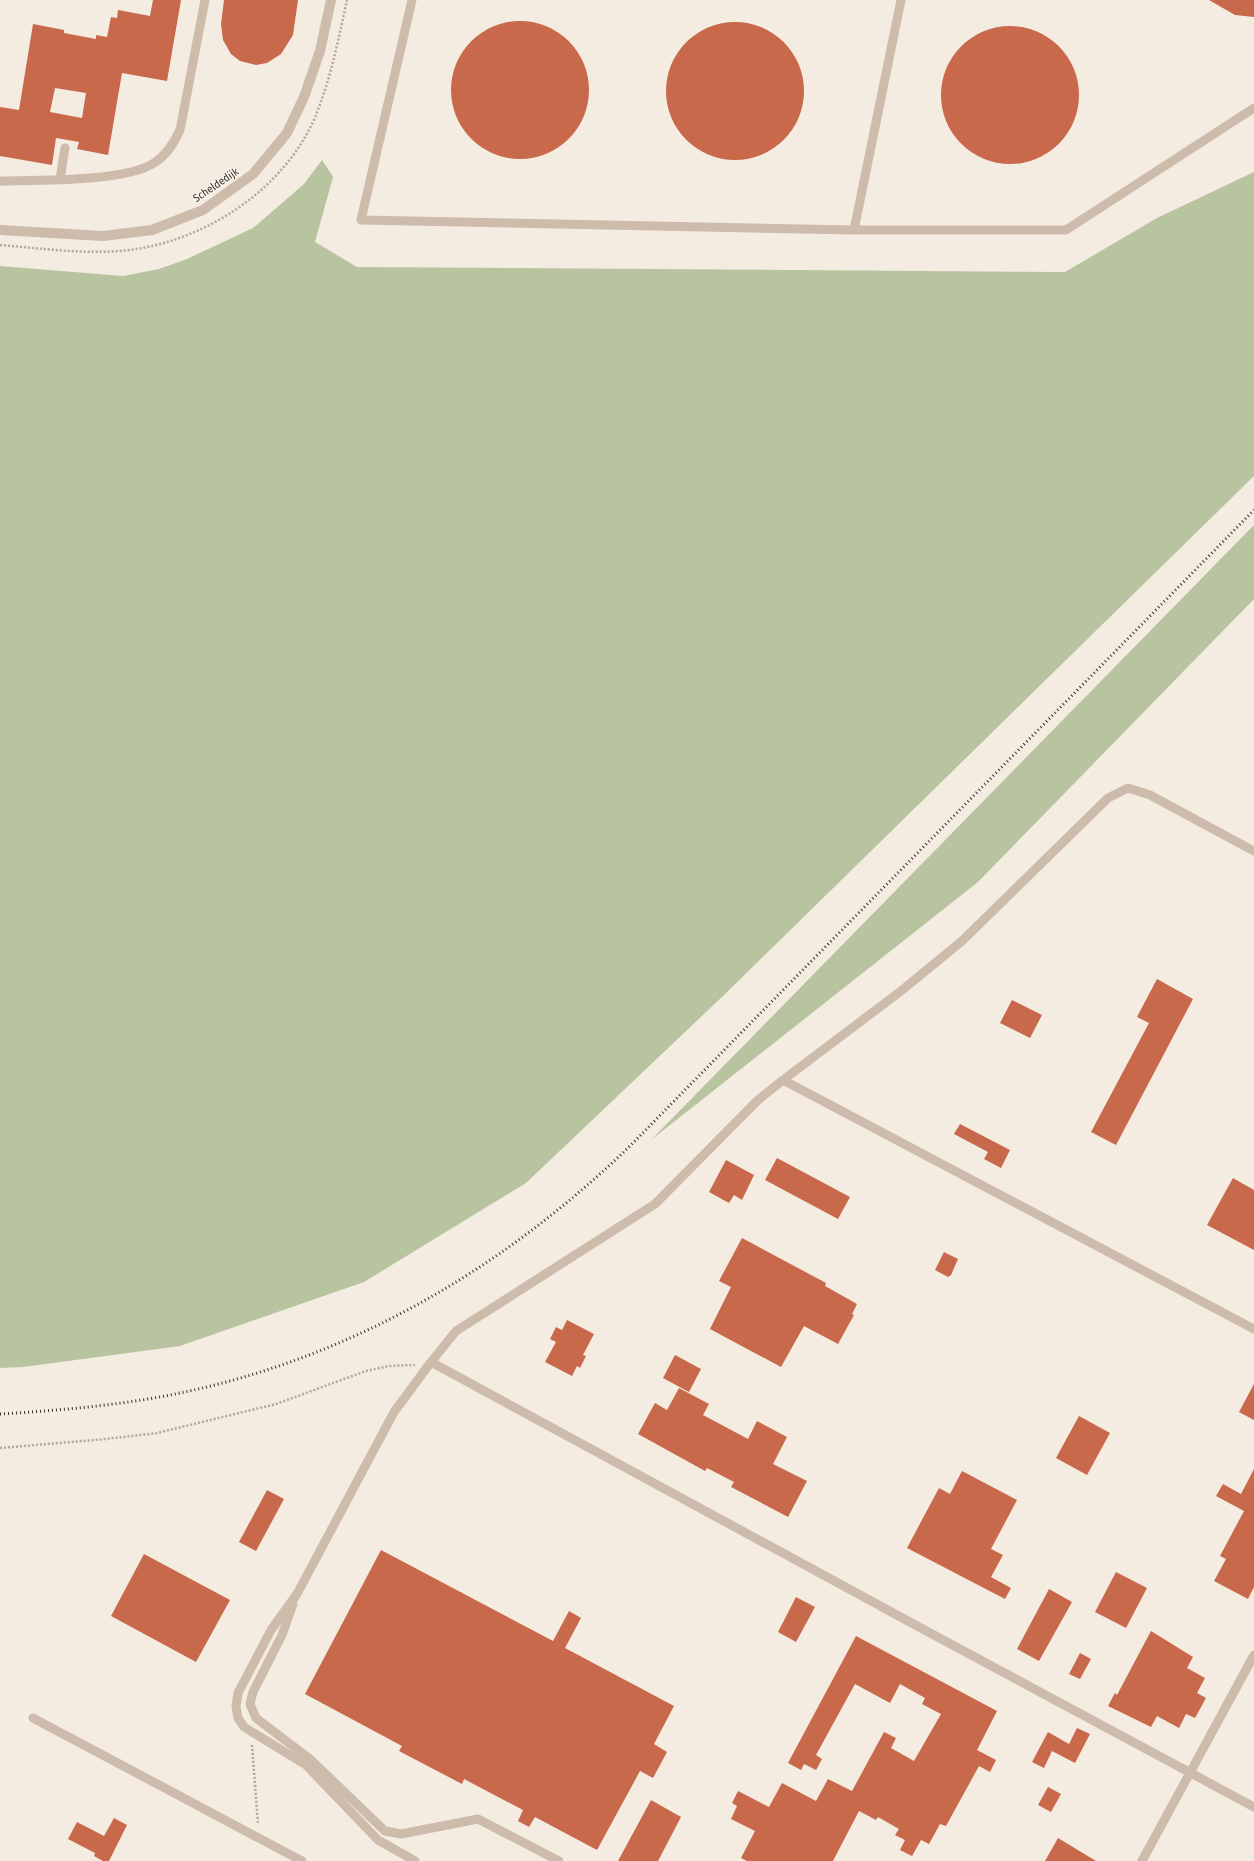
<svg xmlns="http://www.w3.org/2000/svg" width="1254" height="1861" font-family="'Fira Sans Condensed',sans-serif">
<rect width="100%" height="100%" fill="#f4ebe1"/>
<path fill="#b8c4a0" d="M 322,160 L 333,177 L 315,242 L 357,267 L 1065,272 L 1157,218 L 1254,172 L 1254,476 L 724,995 L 526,1183 L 364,1282 L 180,1346 L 23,1367 L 0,1368 L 0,266 L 123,276 L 159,269 L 187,259 L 253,228 L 304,184 Z
M 1254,525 L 1254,599 L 978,882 L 651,1140 Z"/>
<path fill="#c8694b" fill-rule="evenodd" d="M 153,0 L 181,0 L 167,81 L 122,73 L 108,155 L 77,149 L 79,142 L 56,138 L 52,165 L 0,156 L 0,107 L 19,110 L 33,24 L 64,30 L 64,33 L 96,39 L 96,35 L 107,37 L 111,17 L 117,18 L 118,10 L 150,16 ZM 55,88 L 86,93 L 82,118 L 50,112 Z
M 224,0 L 298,0 L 293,35 L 281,54 L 267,63 L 256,65 L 240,61 L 231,54 L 223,40 L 221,24 Z
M 1209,0 L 1254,0 L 1254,17 L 1235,15 Z
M451 90a69 69 0 1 1 138 0a69 69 0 1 1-138 0Z
M666 91a69 69 0 1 1 138 0a69 69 0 1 1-138 0Z
M941 95a69 69 0 1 1 138 0a69 69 0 1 1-138 0Z
M 1157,979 L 1193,999 L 1116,1145 L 1091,1132 L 1149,1023 L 1137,1017 Z
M 1012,1000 L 1042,1015 L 1030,1038 L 1000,1023 Z
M 960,1124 L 1010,1150 L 1001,1168 L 984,1159 L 988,1152 L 954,1134 Z
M 777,1158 L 850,1197 L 838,1219 L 765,1180 Z
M 726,1160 L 754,1175 L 742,1200 L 734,1195 L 729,1203 L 709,1192 Z
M 1233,1178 L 1254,1190 L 1254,1250 L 1207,1225 Z
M 742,1238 L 826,1283 L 825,1286 L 857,1304 L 852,1314 L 854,1315 L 838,1344 L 804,1326 L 781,1367 L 710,1329 L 731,1287 L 719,1281 Z
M 944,1252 L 958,1259 L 951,1275 L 948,1277 L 935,1270 Z
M 567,1320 L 594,1334 L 583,1355 L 586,1356 L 580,1368 L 577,1366 L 572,1376 L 545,1362 L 556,1342 L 550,1339 L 556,1327 L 562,1330 Z
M 675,1355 L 701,1369 L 689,1392 L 663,1378 Z
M 1254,1384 L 1254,1420 L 1239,1412 Z
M 679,1388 L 709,1404 L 703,1415 L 748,1439 L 757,1421 L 787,1437 L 773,1464 L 807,1481 L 788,1517 L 731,1487 L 734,1482 L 707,1468 L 705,1471 L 638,1434 L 655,1403 L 667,1410 Z
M 1079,1416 L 1110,1433 L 1087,1475 L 1056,1458 Z
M 1254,1469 L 1254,1587 L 1248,1599 L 1214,1581 L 1226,1559 L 1220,1556 L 1244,1511 L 1216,1496 L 1223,1484 L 1241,1494 Z
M 962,1471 L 1017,1500 L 991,1549 L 1003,1555 L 991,1577 L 1011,1588 L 1005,1599 L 907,1548 L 939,1488 L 950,1494 Z
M 267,1490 L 284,1499 L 256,1551 L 239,1542 Z
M 381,1550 L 553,1641 L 569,1611 L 581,1618 L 565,1648 L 674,1706 L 654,1744 L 667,1752 L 653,1778 L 640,1771 L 597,1850 L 535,1817 L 529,1827 L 518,1821 L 523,1810 L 464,1779 L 462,1784 L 399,1751 L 402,1746 L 305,1694 Z
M 144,1554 L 230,1600 L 196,1662 L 111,1616 Z
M 1116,1572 L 1147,1588 L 1126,1628 L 1095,1612 Z
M 1049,1589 L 1072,1602 L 1039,1661 L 1017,1649 Z
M 796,1597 L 815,1607 L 796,1642 L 778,1632 Z
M 1151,1631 L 1193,1657 L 1187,1668 L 1205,1678 L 1197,1693 L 1206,1698 L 1195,1718 L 1186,1714 L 1179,1728 L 1157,1716 L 1151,1727 L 1108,1706 L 1115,1693 L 1117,1695 Z
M 856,1636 L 997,1711 L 977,1750 L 996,1760 L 990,1772 L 979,1766 L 946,1826 L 940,1824 L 929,1844 L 921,1840 L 912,1856 L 900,1850 L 905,1840 L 895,1835 L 899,1829 L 878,1817 L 876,1820 L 859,1811 L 833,1861 L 747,1861 L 741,1858 L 755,1831 L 731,1819 L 737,1806 L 732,1803 L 738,1791 L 769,1807 L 782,1783 L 816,1801 L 828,1779 L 852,1791 L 884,1732 L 896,1738 L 891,1748 L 914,1761 L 941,1714 L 922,1704 L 925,1698 L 900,1684 L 890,1703 L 855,1684 L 816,1755 L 822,1759 L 816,1770 L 804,1764 L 801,1770 L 788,1763 Z
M 1080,1653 L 1091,1659 L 1080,1679 L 1069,1674 Z
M 1077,1728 L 1090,1734 L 1075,1763 L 1052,1751 L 1044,1768 L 1032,1762 L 1048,1732 L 1069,1744 Z
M 1048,1787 L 1061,1794 L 1051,1812 L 1038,1805 Z
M 651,1800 L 681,1817 L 658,1861 L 618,1861 Z
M 114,1818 L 127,1825 L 109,1861 L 103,1861 L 94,1856 L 95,1853 L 68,1839 L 77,1822 L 104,1836 Z
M 1058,1838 L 1096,1861 L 1045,1861 Z"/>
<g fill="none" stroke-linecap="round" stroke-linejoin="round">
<path stroke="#b9a596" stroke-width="2.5" stroke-dasharray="2 2" stroke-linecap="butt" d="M 0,245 C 39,248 78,254 118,251 C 196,246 279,195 313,122 C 330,83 338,41 347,0
M 0,1448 L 106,1439 L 157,1433 L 276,1404 L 366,1371 L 389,1366 L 415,1365
M 252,1745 L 258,1824"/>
<path stroke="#cdbbac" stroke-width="9" d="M 412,0 L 361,220 L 854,230
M 901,0 L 854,230 L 1066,230 L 1254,108
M 60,179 L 65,148
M 0,181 C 37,180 125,182 154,163 C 167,155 174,143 180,130 L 205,0
M 1254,851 L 1150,795 L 1128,788 L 1108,798 L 962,941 L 901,991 L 783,1080 L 1254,1329
M 783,1080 L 758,1100 L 655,1204 L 456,1331 L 431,1362 L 919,1627 L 1254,1807
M 293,1604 L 282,1635 L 253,1692 L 250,1704 L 256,1718 L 310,1759 L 385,1831 L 401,1834 L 478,1819 L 559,1861
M 33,1718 L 302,1861
M 415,1861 L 378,1840 L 306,1765 L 244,1727 L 238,1718 L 236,1706 L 238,1693 L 271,1630 L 297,1594 L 394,1412 L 431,1362
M 1142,1861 L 1254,1655"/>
<path stroke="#cdbbac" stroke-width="10" d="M 0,230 L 103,236 L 152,230 L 203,210 L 253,174 L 287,133 L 304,97 L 320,51 L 331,0"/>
<path stroke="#3b302b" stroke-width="3" stroke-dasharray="1 3" stroke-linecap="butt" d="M 0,1414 C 50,1411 99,1407 148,1399 C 334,1368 497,1275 631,1145 L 1254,510"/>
</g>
<g text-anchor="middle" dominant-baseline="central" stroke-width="3" stroke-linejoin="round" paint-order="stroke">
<g font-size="11" fill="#3b302b" stroke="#fbf5ee">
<text transform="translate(216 185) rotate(-34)">Scheldedijk</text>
</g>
</g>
</svg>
